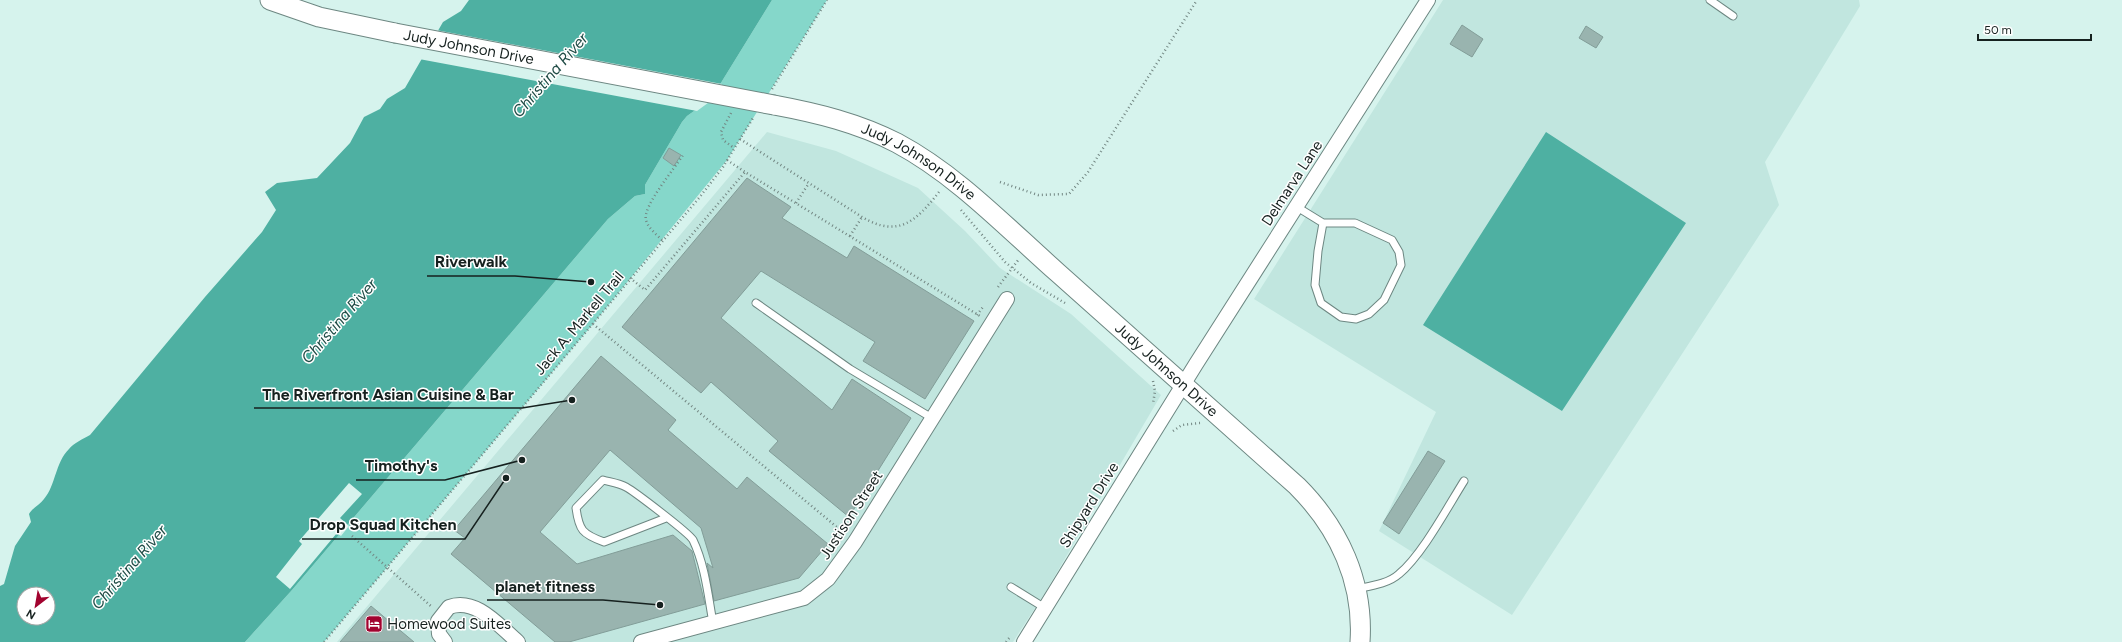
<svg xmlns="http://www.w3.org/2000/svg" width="2122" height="642" font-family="Figtree,sans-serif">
<rect width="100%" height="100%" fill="#d6f3ed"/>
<path fill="#c1e6df" d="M 1443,0 L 1859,0 L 1860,6 L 1765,162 L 1779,205 L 1512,615 L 1379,531 L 1436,412 L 1254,299 Z
M 767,132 L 836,151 L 918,188 L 965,231 L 1000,268 L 1071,314 L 1161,395 L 1046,591 L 1013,642 L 337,642 Z"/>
<path fill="#85d7ca" d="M 772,0 L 827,0 L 727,160 L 593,324 L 324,642 L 245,642 L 292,590 L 608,219 L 635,196 L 645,194 L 645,185 L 682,122 L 687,116 L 711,99 Z"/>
<path fill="#4eb0a2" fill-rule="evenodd" d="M 469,0 L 772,0 L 711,99 L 687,116 L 682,122 L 645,185 L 645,194 L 635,196 L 608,219 L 292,590 L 245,642 L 0,642 L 0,586 L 4,584 L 15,546 L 31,522 L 29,514 C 33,507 40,505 44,499 C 56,485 55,463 69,449 C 74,443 83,439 90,435 L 205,297 L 262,232 L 276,210 L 265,192 L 277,183 L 317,178 L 350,143 L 364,117 L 380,109 L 387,99 L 405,88 L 443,22 L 461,11 ZM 24,594 L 48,594 L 48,618 L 24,618 Z
M 1546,132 L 1686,223 L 1562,411 L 1423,325 Z"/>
<path fill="#d6f3ed" d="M 436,30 L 722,84 L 712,100 L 697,111 L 419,59 Z
M 349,483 L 362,494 L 340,518 L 349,526 L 341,536 L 337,533 L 290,589 L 276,577 L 302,544 L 299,541 Z"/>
<path fill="#99b4af" stroke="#829d98" d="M 1462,25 L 1483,39 L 1472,57 L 1450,44 Z
M 1586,26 L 1603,37 L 1596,48 L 1579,38 Z
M 669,148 L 681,155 L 674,166 L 663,158 Z
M 747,178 L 791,207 L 782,218 L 847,258 L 854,246 L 974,321 L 925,399 L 863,361 L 875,342 L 761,271 L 721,318 L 832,410 L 852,379 L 911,418 L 849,517 L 769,451 L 778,441 L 711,382 L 701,393 L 622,327 Z
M 601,356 L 676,420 L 668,430 L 737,489 L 747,477 L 828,544 L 799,578 L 714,601 L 707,563 L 713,568 L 701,528 L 610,450 L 540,532 L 577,564 L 673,535 L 692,551 L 705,604 L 569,642 L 555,642 L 451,554 L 465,538 L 454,530 Z
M 1428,451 L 1445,461 L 1399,534 L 1383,523 Z
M 371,606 L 414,642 L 340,642 Z"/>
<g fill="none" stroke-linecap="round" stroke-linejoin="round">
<defs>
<path id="lane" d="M 1710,0 L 1733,16
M 1297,207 L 1323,223 L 1318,251 L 1315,285 L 1321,303 L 1341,317 L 1356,319 L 1369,314 L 1384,300 L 1401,265 L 1399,252 L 1392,240 L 1355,223 L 1323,223
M 756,303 L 850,369 L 932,418
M 666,518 L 604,542 C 582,534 579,530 576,508 L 603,480 C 610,482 619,483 626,487 C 635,492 689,533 693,540 C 705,565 708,595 713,623
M 1011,587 L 1045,608
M 1356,589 C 1370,586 1388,584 1399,574 C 1422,555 1447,508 1464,481"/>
<path id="street" d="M 445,642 L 439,634 L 438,621 L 449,607 C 476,597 499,626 518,642
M 641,642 L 804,598 L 828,579 L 855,542 L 1007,299
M 1024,642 L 1196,364 L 1428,0"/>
<g id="secondary">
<path d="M 270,0 L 319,17 L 395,33"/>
<path id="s1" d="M 774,105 C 817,113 858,123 897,143 C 957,175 1007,228 1058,273 C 1138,344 1217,415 1297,486 C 1339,528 1364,582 1360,642"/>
</g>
</defs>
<use href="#lane" stroke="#6d8782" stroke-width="9"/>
<use href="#street" stroke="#6d8782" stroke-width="16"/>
<use href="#secondary" stroke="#6d8782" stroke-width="21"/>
<path stroke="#728682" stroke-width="2.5" stroke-dasharray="1 3" stroke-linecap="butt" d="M 772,89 L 827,0
M 731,113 L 721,132 L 723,140 L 734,148
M 740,139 L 862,217 C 899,239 917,220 939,192
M 727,160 L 745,172
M 1000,182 L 1038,195 L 1069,194 L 1088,172 L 1197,0
M 796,203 L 809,183
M 961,210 L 1005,262 L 1031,283 L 1065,303
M 850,236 L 862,217
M 662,240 C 656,234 648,228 646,220 C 642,207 675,168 683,155
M 630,278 L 645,290 L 745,172 L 980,316
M 998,287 L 1019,259
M 977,315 L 983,307
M 593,324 L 844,533
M 1153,381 L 1155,391 L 1153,404
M 1173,431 L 1182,425 L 1200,423
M 352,536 L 432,607
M 324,642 L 699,198 L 723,167 L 753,118
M 1006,642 L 1010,637"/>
<use href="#lane" stroke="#fff" stroke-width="7"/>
<use href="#street" stroke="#fff" stroke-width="14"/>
<use href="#secondary" stroke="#fff" stroke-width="19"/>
<defs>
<g id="secondary-bridge">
<path id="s2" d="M 395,33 L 774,105"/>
</g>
</defs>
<use href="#secondary-bridge" stroke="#6d8782" stroke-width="21" stroke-linecap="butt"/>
<use href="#secondary-bridge" stroke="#fff" stroke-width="19"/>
</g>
<defs>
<symbol id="hotel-square" viewBox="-11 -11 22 22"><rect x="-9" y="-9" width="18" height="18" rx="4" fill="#a2032f" stroke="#fff"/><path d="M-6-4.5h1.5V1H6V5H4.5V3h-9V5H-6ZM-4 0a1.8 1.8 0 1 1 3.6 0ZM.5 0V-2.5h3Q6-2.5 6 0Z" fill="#fff"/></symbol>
</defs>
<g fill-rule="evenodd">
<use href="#hotel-square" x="364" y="614" width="20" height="20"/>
</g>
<g text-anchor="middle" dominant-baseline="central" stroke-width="3" stroke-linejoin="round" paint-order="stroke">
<g font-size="15" fill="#16211f" stroke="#fff">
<text stroke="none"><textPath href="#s2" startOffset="75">Judy Johnson Drive</textPath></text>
<text stroke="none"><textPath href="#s1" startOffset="157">Judy Johnson Drive</textPath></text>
<text transform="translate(1292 183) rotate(-57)">Delmarva Lane</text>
<text transform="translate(579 323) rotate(-50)">Jack A. Markell Trail</text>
<text stroke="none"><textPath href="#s1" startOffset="482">Judy Johnson Drive</textPath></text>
<text transform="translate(1089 505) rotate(-58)">Shipyard Drive</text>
<text transform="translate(851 515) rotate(-57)">Justison Street</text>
</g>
<g font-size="15" fill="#16211f" stroke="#fff" text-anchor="start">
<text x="387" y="624">Homewood Suites</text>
</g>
<g font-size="16" font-style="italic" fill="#214d47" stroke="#fff">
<text transform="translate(550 75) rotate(-49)">Christina River</text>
<text transform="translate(339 321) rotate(-49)">Christina River</text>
<text transform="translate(129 567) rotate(-49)">Christina River</text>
</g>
</g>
<path fill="none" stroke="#16211f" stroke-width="1.5" d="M591 282L515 276H427M572 400L522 408H254M522 460L445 480H356M506 478L465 539H302M660 605L603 600H487"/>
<g fill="#16211f" stroke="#fff" stroke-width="1.5">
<circle cx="591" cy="282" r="4"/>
<circle cx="572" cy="400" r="4"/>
<circle cx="522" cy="460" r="4"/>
<circle cx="506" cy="478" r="4"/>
<circle cx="660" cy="605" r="4"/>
</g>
<g font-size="16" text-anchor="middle" font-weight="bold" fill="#16211f" stroke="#fff" stroke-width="3" stroke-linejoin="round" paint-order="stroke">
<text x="471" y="267">Riverwalk</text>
<text x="388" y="400">The Riverfront Asian Cuisine &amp; Bar</text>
<text x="401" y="471">Timothy's</text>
<text x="383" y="530">Drop Squad Kitchen</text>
<text x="545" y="592">planet fitness</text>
</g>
<g transform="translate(36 606) rotate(211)"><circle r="19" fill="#ffffff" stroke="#a2a6a5"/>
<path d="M0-3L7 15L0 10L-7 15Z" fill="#a2032f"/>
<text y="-6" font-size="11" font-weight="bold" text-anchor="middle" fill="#16211f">N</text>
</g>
<path d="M1978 34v6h113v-6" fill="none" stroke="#16211f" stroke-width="2"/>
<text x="1984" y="34" font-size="12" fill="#16211f" stroke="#ffffff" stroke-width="3" paint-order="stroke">50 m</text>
</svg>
